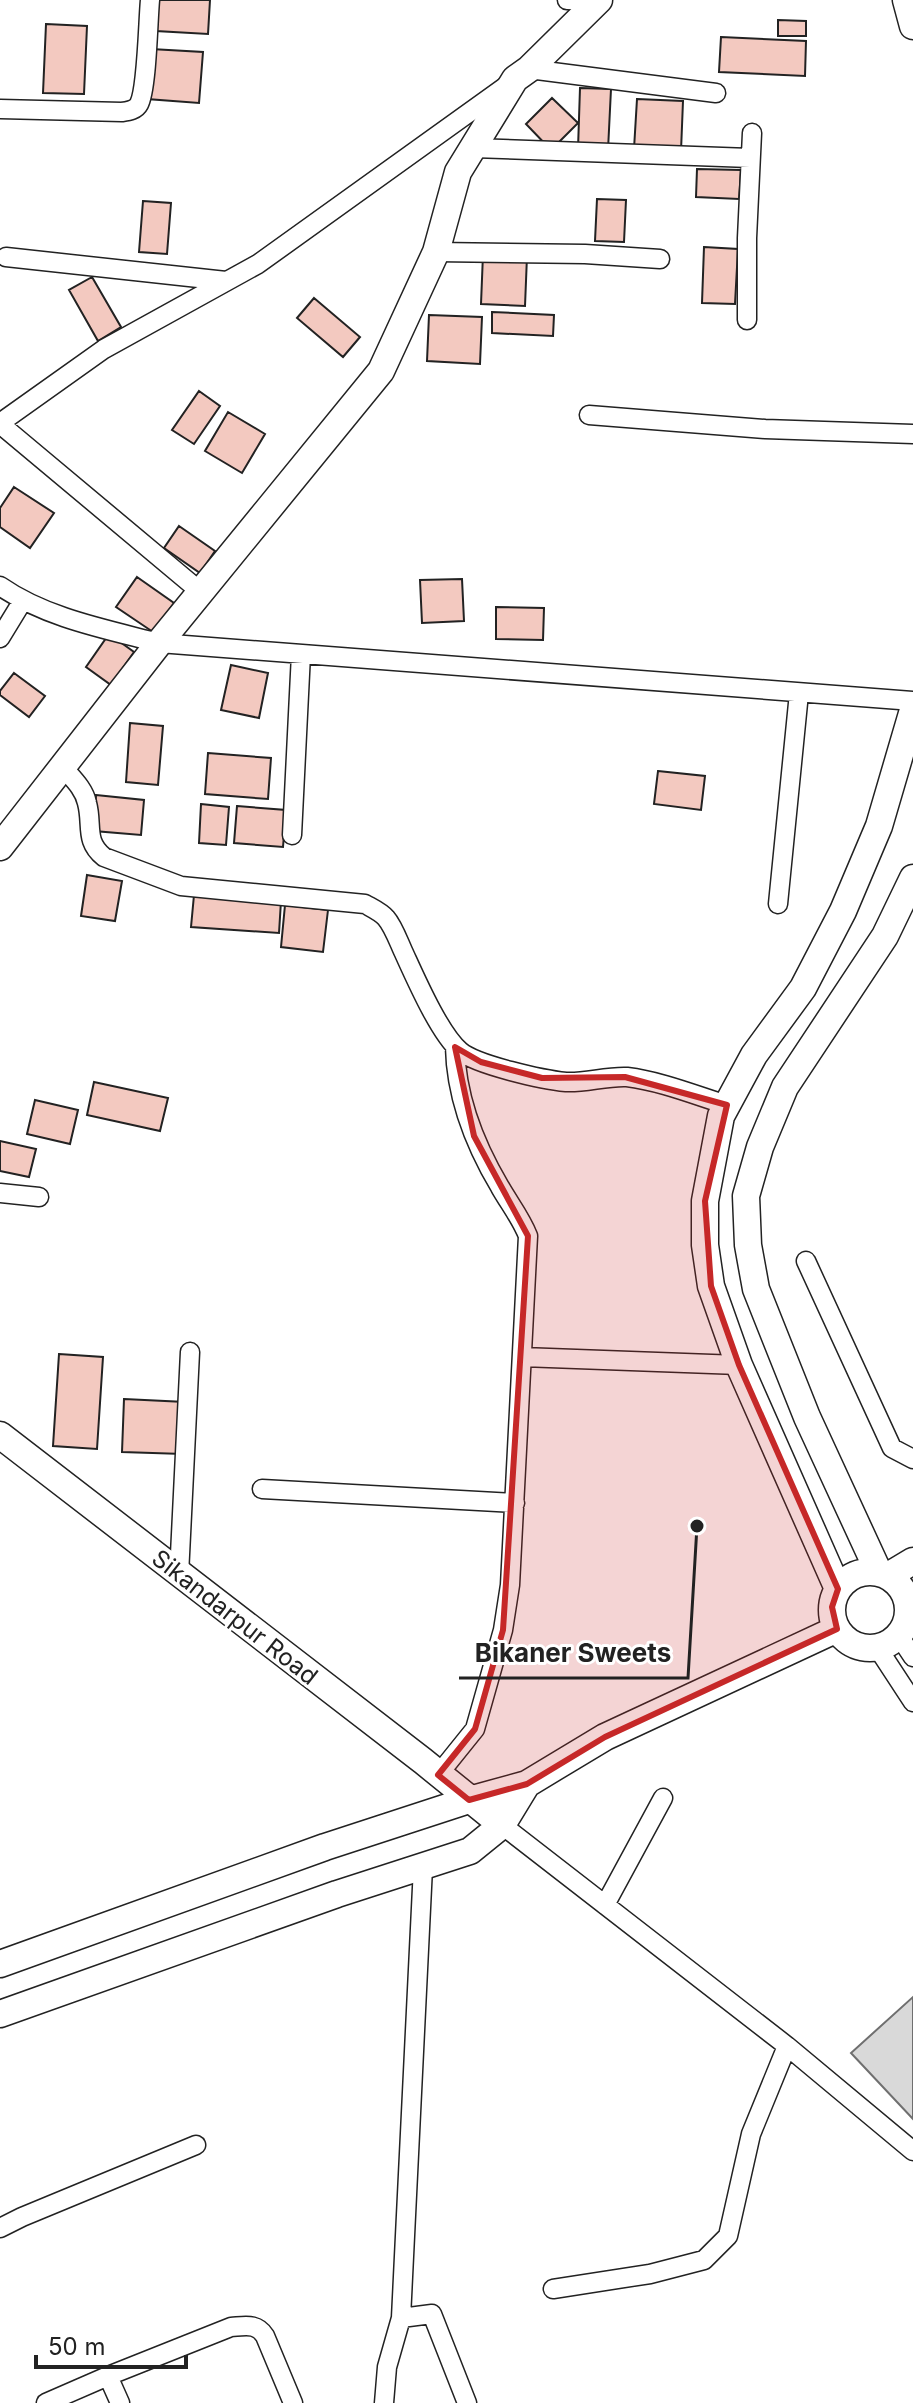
<svg xmlns="http://www.w3.org/2000/svg" width="913" height="2403" font-family="Inter,sans-serif">
<rect width="100%" height="100%" fill="#fff"/>
<path fill="#d9d9d9" stroke="#6f6f6f" stroke-width="2" d="M 913,1997 L 913,2119 L 851,2053 Z"/>
<path fill="#f3c9c0" stroke="#222" stroke-width="2" d="M 157,0 L 210,0 L 208,34 L 156,31 Z
M 778,20 L 806,21 L 806,36 L 778,36 Z
M 46,24 L 87,26 L 84,94 L 43,93 Z
M 721,37 L 806,41 L 805,76 L 719,72 Z
M 151,49 L 203,52 L 199,103 L 147,99 Z
M 580,88 L 611,89 L 608,150 L 578,149 Z
M 552,98 L 578,123 L 551,150 L 526,124 Z
M 637,99 L 683,101 L 681,151 L 634,149 Z
M 697,169 L 741,170 L 739,199 L 696,197 Z
M 597,199 L 626,200 L 624,242 L 595,241 Z
M 143,201 L 171,203 L 167,254 L 139,252 Z
M 704,247 L 738,249 L 735,304 L 702,303 Z
M 483,254 L 527,256 L 525,306 L 481,304 Z
M 92,277 L 121,327 L 98,341 L 69,290 Z
M 314,298 L 360,337 L 343,357 L 297,318 Z
M 492,312 L 554,315 L 553,336 L 492,333 Z
M 429,315 L 482,317 L 480,364 L 427,361 Z
M 199,391 L 220,406 L 194,444 L 172,430 Z
M 228,412 L 265,434 L 242,473 L 205,451 Z
M 14,487 L 54,513 L 30,548 L 0,527 L 0,508 Z
M 179,526 L 215,551 L 200,573 L 164,548 Z
M 137,577 L 174,603 L 153,632 L 116,607 Z
M 462,579 L 464,621 L 422,623 L 420,580 Z
M 496,607 L 544,608 L 543,640 L 496,639 Z
M 109,634 L 134,652 L 111,685 L 86,667 Z
M 231,665 L 268,673 L 259,718 L 221,710 Z
M 14,673 L 45,696 L 29,717 L 0,695 L 0,691 Z
M 130,723 L 163,726 L 158,785 L 126,782 Z
M 208,753 L 271,758 L 268,799 L 205,794 Z
M 658,771 L 705,776 L 701,810 L 654,804 Z
M 96,795 L 144,800 L 141,835 L 94,831 Z
M 201,804 L 229,807 L 226,845 L 199,843 Z
M 237,806 L 286,810 L 283,847 L 234,843 Z
M 87,875 L 122,881 L 115,921 L 81,916 Z
M 194,895 L 281,901 L 279,933 L 191,927 Z
M 285,905 L 328,910 L 323,952 L 281,947 Z
M 94,1082 L 168,1098 L 160,1131 L 87,1115 Z
M 35,1100 L 78,1110 L 70,1144 L 27,1134 Z
M 0,1141 L 36,1149 L 29,1177 L 0,1171 Z
M 59,1354 L 103,1357 L 97,1449 L 53,1446 Z
M 124,1399 L 185,1402 L 183,1454 L 122,1452 Z"/>
<g fill="none" stroke-linecap="round" stroke-linejoin="round">
<defs>
<path id="street" d="M 567,0 L 597,1
M 529,69 L 716,93
M 0,109 L 122,112 C 129,111 136,110 139,104 C 147,89 148,21 150,0
M 473,148 L 750,158
M 436,252 L 585,254 L 660,259
M 6,257 L 226,281
M 747,320 L 747,238 L 752,133
M 589,415 L 765,429 L 913,434
M 0,423 L 104,349 L 258,264 L 506,86
M 0,424 L 202,593
M 0,586 C 46,618 105,629 159,643 L 913,701
M 0,638 L 22,602
M 62,766 C 71,777 84,788 87,803 C 93,825 84,841 104,857 L 181,886 L 365,904 C 372,908 381,912 386,918 C 393,926 398,940 403,951 C 415,977 439,1033 460,1051 C 476,1065 544,1080 566,1082 C 586,1083 606,1076 627,1077 C 660,1081 695,1095 727,1105
M 292,835 L 301,654
M 778,904 L 799,693
M 0,1193 L 39,1197
M 806,1261 L 892,1448 L 913,1459
M 522,1357 L 739,1365
M 262,1489 L 515,1503
M 179,1575 L 190,1352
M 899,1636 L 913,1657
M 877,1647 L 913,1702
M 438,1775 L 475,1729 L 503,1630 L 510,1585 L 528,1236 C 521,1218 509,1203 500,1187 C 475,1145 456,1096 455,1047
M 502,1825 L 787,2046 L 913,2151
M 605,1905 L 663,1798
M 0,2228 L 22,2217 L 196,2145
M 553,2289 L 650,2274 L 704,2260 L 728,2236 L 751,2134 L 787,2046
M 401,2318 L 432,2314 L 467,2403
M 46,2403 L 108,2376
M 120,2403 L 108,2376 L 231,2327 C 246,2326 257,2323 265,2336 L 293,2403
M 384,2403 L 387,2367 L 401,2318 L 423,1867"/>
<path id="secondary" d="M 906,0 L 913,26
M 0,847 L 159,643 L 381,371 L 436,252 L 458,172 L 515,79 L 529,69 L 599,0
M 0,1435 L 423,1761 L 502,1825
M832 1610a38 38 0 1 1 76 0a38 38 0 1 1-76 0Z
M 879,1573 L 807,1417 L 756,1289 L 748,1245 L 746,1196 L 760,1147 L 785,1087 L 885,936 L 913,878
M 888,1576 L 913,1561
M 838,1589 L 739,1365 L 711,1286 L 705,1245 L 705,1201 L 721,1116 L 754,1055 L 803,988 L 843,911 L 879,826 L 913,710
M 0,1964 L 325,1847 L 469,1800 L 527,1784 L 605,1737 L 837,1629
M 0,2014 L 337,1894 L 470,1851 L 502,1825 L 527,1784"/>
</defs>
<use href="#street" stroke="#222" stroke-width="21"/>
<use href="#secondary" stroke="#222" stroke-width="29"/>
<use href="#street" stroke="#fff" stroke-width="18"/>
<use href="#secondary" stroke="#fff" stroke-width="26"/>
</g>
<path fill="#c62828" fill-opacity="0.2" stroke="#c62828" stroke-width="6" stroke-linejoin="round" d="M 455,1047 L 481,1062 L 542,1078 L 625,1077 L 727,1105 L 705,1201 L 711,1286 L 739,1365 L 838,1589 L 832,1607 L 837,1629 L 605,1737 L 527,1784 L 469,1800 L 438,1775 L 475,1729 L 503,1630 L 528,1236 L 474,1136 Z"/>
<g text-anchor="middle" dominant-baseline="central" stroke-width="6" stroke-linejoin="round" paint-order="stroke">
<g font-size="24" fill="#222" stroke="#fff">
<text transform="translate(235 1617) rotate(38)">Sikandarpur Road</text>
</g>
</g>
<path fill="none" stroke="#222" stroke-width="3" d="M697 1526L688 1678H459"/>
<circle fill="#222" stroke="#fff" stroke-width="3" cx="697" cy="1526" r="8"/>
<g font-size="26" text-anchor="middle" font-weight="bold" fill="#222" stroke="#fff" stroke-width="6" stroke-linejoin="round" paint-order="stroke">
<text x="573" y="1662">Bikaner Sweets</text>
</g>
<path d="M36 2355v12h150v-12" fill="none" stroke="#222222" stroke-width="4"/>
<text x="48" y="2355" font-size="24" fill="#222222" stroke="#ffffff" stroke-width="6" paint-order="stroke">50 m</text>
</svg>
